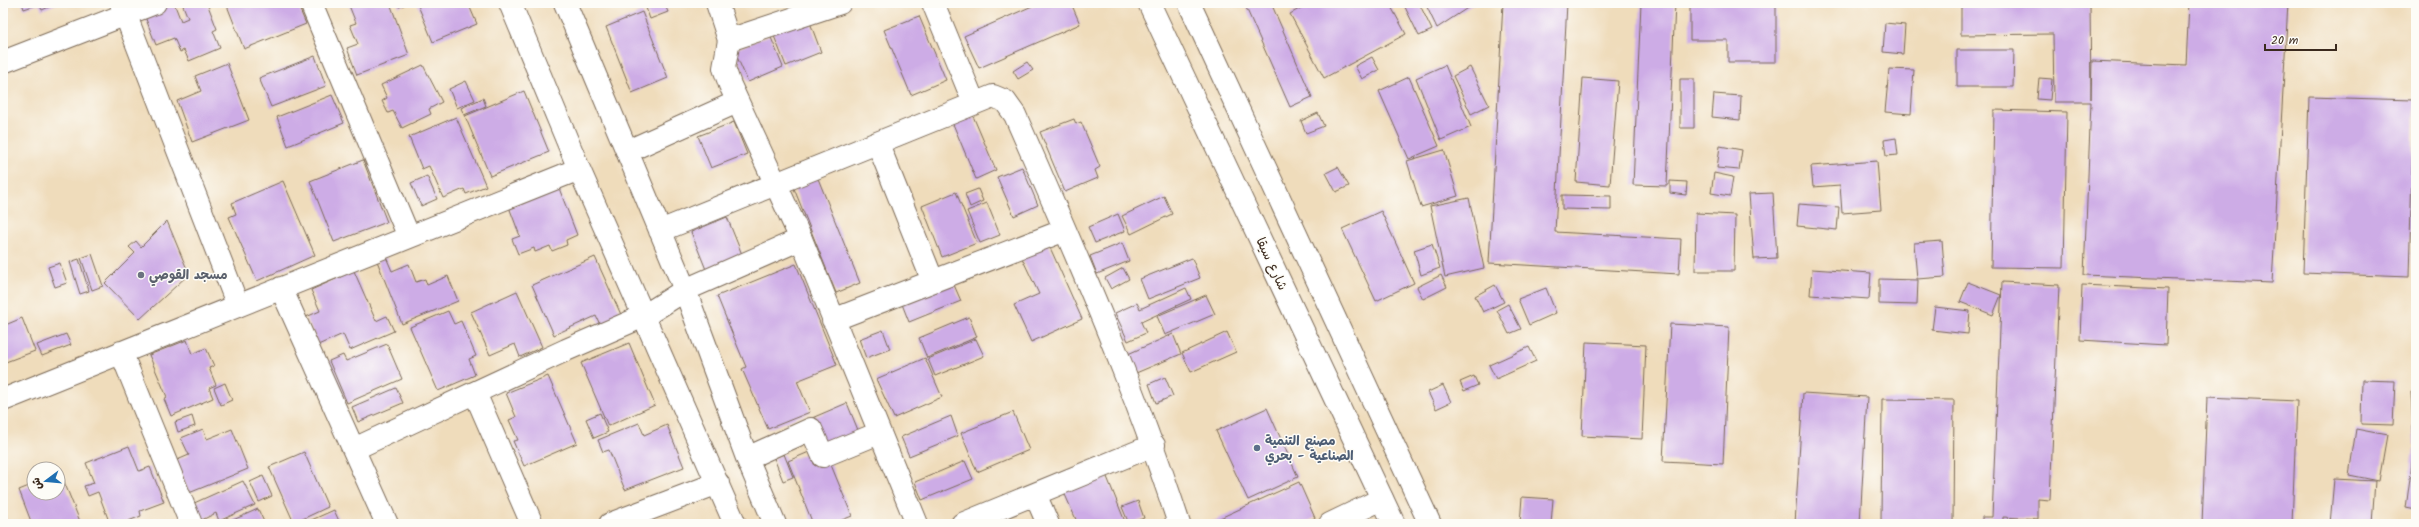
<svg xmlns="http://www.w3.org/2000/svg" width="2419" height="527" font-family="Kalam,'Playpen Sans Arabic',sans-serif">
<rect width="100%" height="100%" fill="#fdfcf7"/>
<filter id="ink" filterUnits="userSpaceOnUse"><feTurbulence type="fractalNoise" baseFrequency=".025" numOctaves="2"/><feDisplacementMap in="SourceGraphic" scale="8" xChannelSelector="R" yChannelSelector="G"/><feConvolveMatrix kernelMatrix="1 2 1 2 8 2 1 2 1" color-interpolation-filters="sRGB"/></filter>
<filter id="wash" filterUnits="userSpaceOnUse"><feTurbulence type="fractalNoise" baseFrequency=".012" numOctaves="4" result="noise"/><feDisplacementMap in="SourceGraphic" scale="16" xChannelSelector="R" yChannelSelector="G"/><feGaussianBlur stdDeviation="0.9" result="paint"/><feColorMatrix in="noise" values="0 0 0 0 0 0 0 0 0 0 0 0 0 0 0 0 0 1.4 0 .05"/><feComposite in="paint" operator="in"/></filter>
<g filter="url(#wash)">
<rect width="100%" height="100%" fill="#efdcbb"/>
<g id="blocks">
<path fill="#cdace6" d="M 22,3 L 58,3 L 42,10 L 39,4 L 24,9 Z
M 174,3 L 181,21 L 188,18 L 182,3 L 207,3 L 217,29 L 213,31 L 220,48 L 189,61 L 184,50 L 180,52 L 174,38 L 156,45 L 144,14 Z
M 226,3 L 297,3 L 306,24 L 244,49 Z
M 348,3 L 390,3 L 409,55 L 357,75 L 347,48 L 358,44 L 350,25 L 356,23 Z
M 397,3 L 409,3 L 399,7 Z
M 417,3 L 468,3 L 477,24 L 433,42 Z
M 648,3 L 664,3 L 668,12 L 650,19 L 645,5 Z
M 1039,3 L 1071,3 L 1080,24 L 979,68 L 964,36 Z
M 1244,3 L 1271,3 L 1312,97 L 1290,107 Z
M 1310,3 L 1389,3 L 1406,34 L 1324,78 L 1290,14 Z
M 1403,3 L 1419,3 L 1432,30 L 1419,36 Z
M 1425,3 L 1475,3 L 1437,28 Z
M 1503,3 L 1567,3 L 1555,232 L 1681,239 L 1679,274 L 1489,263 Z
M 1641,3 L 1675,3 L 1667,186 L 1633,185 Z
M 1690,3 L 1776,3 L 1776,62 L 1728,62 L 1728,40 L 1690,40 Z
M 1961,3 L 2090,3 L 2091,99 L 2092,61 L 2186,65 L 2189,3 L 2288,3 L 2272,283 L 2084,275 L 2091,102 L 2054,102 L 2053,34 L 1961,35 Z
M 642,12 L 668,78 L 632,93 L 606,27 Z
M 919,16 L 946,80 L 911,95 L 884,30 Z
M 808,17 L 821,52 L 786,66 L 772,31 Z
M 1885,23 L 1905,25 L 1903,54 L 1883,52 Z
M 770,35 L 783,67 L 748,82 L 734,50 Z
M 1957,50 L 2014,50 L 2013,87 L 1957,87 Z
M 315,56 L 326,86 L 271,107 L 259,78 Z
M 1372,57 L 1379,70 L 1362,79 L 1355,66 Z
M 1027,62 L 1033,70 L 1018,79 L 1013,71 Z
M 227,63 L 249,120 L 192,142 L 177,101 L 201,91 L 195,76 Z
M 423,65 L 442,102 L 429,109 L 431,114 L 402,128 L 393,111 L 388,113 L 382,101 L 387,98 L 381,85 Z
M 1445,65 L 1471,127 L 1441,140 L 1416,78 Z
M 1470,67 L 1489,105 L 1471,114 L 1453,76 Z
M 1889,69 L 1914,70 L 1911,114 L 1885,112 Z
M 1409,77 L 1439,146 L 1409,159 L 1379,91 Z
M 1583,78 L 1618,81 L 1610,185 L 1576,182 Z
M 2039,78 L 2052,79 L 2050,100 L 2037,99 Z
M 1680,79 L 1694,79 L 1694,128 L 1680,128 Z
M 466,81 L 475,100 L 457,108 L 449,89 Z
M 524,91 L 549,152 L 490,176 L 465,116 Z
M 1714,94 L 1741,96 L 1740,120 L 1712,117 Z
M 332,95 L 344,123 L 288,146 L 277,117 Z
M 2309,97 L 2414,100 L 2409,277 L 2303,273 Z
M 483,98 L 486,106 L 464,115 L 461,108 Z
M 1994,110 L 2067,112 L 2064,268 L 1991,267 Z
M 1318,113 L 1324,126 L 1306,133 L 1301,121 Z
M 973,116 L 996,170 L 976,179 L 953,124 Z
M 456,117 L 486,186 L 466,194 L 464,189 L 443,198 L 429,166 L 422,169 L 409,137 Z
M 1074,119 L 1076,124 L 1081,122 L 1100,167 L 1095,170 L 1098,178 L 1065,192 L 1040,132 Z
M 734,122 L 747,154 L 711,168 L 698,136 Z
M 1896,138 L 1898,155 L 1886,156 L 1884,140 Z
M 1720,146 L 1742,150 L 1739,170 L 1717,168 Z
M 1444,150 L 1458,196 L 1421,207 L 1407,161 Z
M 363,160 L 387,222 L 334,242 L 310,181 Z
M 1877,161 L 1881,210 L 1842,213 L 1840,185 L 1813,187 L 1811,166 Z
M 1022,167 L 1038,205 L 1014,216 L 997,177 Z
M 1338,167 L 1349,186 L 1336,192 L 1326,173 Z
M 1714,173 L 1733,177 L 1730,196 L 1711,193 Z
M 427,176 L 437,199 L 421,206 L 411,183 Z
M 817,176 L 860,283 L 836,293 L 793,186 Z
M 283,181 L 315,255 L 257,281 L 229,217 L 236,214 L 232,203 Z
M 1670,181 L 1687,182 L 1686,195 L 1670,193 Z
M 557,183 L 577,235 L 566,240 L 567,245 L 552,251 L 550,246 L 535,252 L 534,248 L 518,254 L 512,239 L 520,236 L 509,207 Z
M 978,189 L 983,201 L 970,207 L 965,194 Z
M 956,192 L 977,243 L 942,257 L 922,206 Z
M 1773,193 L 1777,258 L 1754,259 L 1749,194 Z
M 1562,195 L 1611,196 L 1611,210 L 1562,209 Z
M 1164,196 L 1172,214 L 1131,234 L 1122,216 Z
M 1469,198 L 1484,268 L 1445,277 L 1430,206 Z
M 987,203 L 1000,235 L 980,243 L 967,211 Z
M 1799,204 L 1839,207 L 1837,230 L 1797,226 Z
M 1381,211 L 1414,283 L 1376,301 L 1342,229 Z
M 1696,213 L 1735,215 L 1734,271 L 1695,271 Z
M 1118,214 L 1125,231 L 1095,243 L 1088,227 Z
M 727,217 L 743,257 L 707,272 L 691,232 Z
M 167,221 L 189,274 L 140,319 L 105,283 L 135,253 L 129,247 L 136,241 L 141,247 Z
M 1942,241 L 1945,277 L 1917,279 L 1914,243 Z
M 1048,243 L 1082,319 L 1031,342 L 1014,305 L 1039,294 L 1021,256 Z
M 1122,243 L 1129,261 L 1097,274 L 1090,256 Z
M 1432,244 L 1440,268 L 1421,275 L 1414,250 Z
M 92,254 L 103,286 L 92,290 L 81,258 Z
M 386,257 L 392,271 L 409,264 L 416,282 L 425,279 L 427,285 L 448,276 L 458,301 L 402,324 L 377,261 Z
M 595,257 L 623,319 L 602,329 L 596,316 L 554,335 L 532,285 Z
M 1192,258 L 1200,278 L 1148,299 L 1140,279 Z
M 79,259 L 89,291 L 80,294 L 70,262 Z
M 60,263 L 67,283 L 55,287 L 48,267 Z
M 796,264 L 837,365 L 797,381 L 810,412 L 768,429 L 742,369 L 746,367 L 717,296 Z
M 1123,268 L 1129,279 L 1111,289 L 1105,278 Z
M 1812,269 L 1871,273 L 1869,299 L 1810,295 Z
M 354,271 L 376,321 L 387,316 L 394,331 L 350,350 L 343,334 L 318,345 L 306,317 L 320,311 L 311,290 Z
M 1441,275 L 1447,287 L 1423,299 L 1417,287 Z
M 951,278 L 961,301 L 909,322 L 900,299 Z
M 1879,279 L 1918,280 L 1917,305 L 1879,304 Z
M 1968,282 L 2001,295 L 1993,315 L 1960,302 Z
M 2002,282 L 2059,285 L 2050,500 L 2038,499 L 2038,519 L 2003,517 L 2003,524 L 1982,524 L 1982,517 L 1992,517 Z
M 1495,285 L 1504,302 L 1483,312 L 1475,296 Z
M 2082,285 L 2168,289 L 2166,345 L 2080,340 Z
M 1186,288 L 1191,299 L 1141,322 L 1146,333 L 1128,341 L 1115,313 L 1137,303 L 1140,309 Z
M 1546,288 L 1556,313 L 1529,325 L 1518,299 Z
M 517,291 L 542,347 L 520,357 L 515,344 L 490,355 L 471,312 Z
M 1206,295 L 1215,314 L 1165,335 L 1157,316 Z
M 1508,304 L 1521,329 L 1509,334 L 1497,310 Z
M 1935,307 L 1970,311 L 1968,334 L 1932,330 Z
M 448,311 L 454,324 L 461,321 L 476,356 L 469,359 L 475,375 L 438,391 L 410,327 Z
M 969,317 L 977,337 L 927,358 L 919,338 Z
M 22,318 L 35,351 L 3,363 L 3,326 Z
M 1670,324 L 1729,327 L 1723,464 L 1663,461 Z
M 883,330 L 890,349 L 866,358 L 859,339 Z
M 1227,332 L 1236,352 L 1191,372 L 1182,353 Z
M 66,334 L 71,345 L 42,356 L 37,345 Z
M 1173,334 L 1181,354 L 1136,373 L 1128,354 Z
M 976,339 L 984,356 L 935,376 L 928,359 Z
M 187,340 L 192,354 L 206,348 L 214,366 L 209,368 L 216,385 L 209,388 L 213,398 L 171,416 L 164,399 L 167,397 L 149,355 Z
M 1586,342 L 1646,345 L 1642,439 L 1582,436 Z
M 629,343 L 655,405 L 608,426 L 581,363 Z
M 387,344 L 402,379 L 347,403 L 329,361 L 343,355 L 346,361 Z
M 1529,347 L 1536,361 L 1496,379 L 1489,365 Z
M 925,358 L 942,397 L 894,418 L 876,379 Z
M 548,376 L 577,443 L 524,466 L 513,441 L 518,440 L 509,420 L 516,417 L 506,393 Z
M 1474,376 L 1478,385 L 1464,391 L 1460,382 Z
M 1165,377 L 1173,396 L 1156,403 L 1149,384 Z
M 2362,380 L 2395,381 L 2393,425 L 2361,424 Z
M 225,383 L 232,400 L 221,405 L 214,388 Z
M 1443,385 L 1451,402 L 1436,409 L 1428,392 Z
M 396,388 L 403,403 L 358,422 L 352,407 Z
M 2411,392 L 2416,392 L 2416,445 L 2414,445 Z
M 1803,393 L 1867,397 L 1860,524 L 1795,524 Z
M 2207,397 L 2297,401 L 2292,524 L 2202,524 Z
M 1882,399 L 1954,400 L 1953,524 L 1881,524 Z
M 847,403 L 860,435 L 825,449 L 812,418 Z
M 1267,408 L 1298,477 L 1248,500 L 1216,431 Z
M 1013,412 L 1029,450 L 977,472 L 961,433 Z
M 600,413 L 608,432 L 594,438 L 586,419 Z
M 192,416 L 195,426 L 178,432 L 175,422 Z
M 951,416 L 958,436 L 909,456 L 901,437 Z
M 639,423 L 644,435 L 667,425 L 684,467 L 625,490 L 609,450 L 603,452 L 598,440 Z
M 203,429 L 207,439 L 232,429 L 248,469 L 189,493 L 175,461 L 189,455 L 181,438 Z
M 2356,429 L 2387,435 L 2379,481 L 2349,475 Z
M 129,446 L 139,471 L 150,467 L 164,502 L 140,511 L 141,516 L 121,524 L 110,524 L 98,492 L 88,496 L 84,486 L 94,483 L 86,463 Z
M 2414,448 L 2416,449 L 2416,510 L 2406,508 Z
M 304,452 L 328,507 L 294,523 L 269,467 Z
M 809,452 L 815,466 L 829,460 L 852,516 L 832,524 L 813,524 L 788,461 Z
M 784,454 L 793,477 L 783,481 L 774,458 Z
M 965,461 L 973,479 L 922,500 L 915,482 Z
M 1105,472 L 1126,524 L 1078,524 L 1063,490 Z
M 61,474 L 81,524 L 32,524 L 19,490 L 34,484 L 34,493 L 58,493 L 58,475 Z
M 263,476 L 272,496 L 259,502 L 250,482 Z
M 2334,479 L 2375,481 L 2372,524 L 2330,524 Z
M 243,481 L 255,505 L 219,521 L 216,513 L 200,521 L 192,504 Z
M 1299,482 L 1315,518 L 1302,524 L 1207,524 Z
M 1522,497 L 1553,499 L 1551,524 L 1520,524 Z
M 1138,501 L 1144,518 L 1129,524 L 1122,507 Z
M 258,509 L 265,524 L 224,524 Z
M 334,510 L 339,521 L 333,524 L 308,524 L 307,522 Z
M 3,511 L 8,524 L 3,524 Z
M 853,520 L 855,524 L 843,524 Z"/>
</g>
</g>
<g filter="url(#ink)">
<use href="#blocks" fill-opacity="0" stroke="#7a6855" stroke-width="1"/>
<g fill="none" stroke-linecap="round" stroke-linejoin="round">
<defs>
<path id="minor" d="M 121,3 L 238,306
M 311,3 L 409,237
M 510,3 L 579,169 L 735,524
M 565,3 L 685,290 L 747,458 L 775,524
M 717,3 L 729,40 L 724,68 L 730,85 L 801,239 L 917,524
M 933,3 L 974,103
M 729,40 L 840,3
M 3,62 L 155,3
M 878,144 L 932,279
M 628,151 L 737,102
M 660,231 L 993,96 L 1005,101 L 1015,115 C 1074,250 1134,384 1179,524
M 281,288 L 387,524
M 833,320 L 1065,230
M 121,352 L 191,524
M 475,393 L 532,524
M 3,400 L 579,169
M 354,449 L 566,350 L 644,316 L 685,290 L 801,239
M 747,458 L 811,429 L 823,456 L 879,433
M 1035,494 L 1048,524
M 610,524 L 718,483
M 962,524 L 1154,445
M 1330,524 L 1382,499"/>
<path id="major" d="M 1149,3 L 1394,524
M 1189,3 L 1430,524"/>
</defs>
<use href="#minor" stroke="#7a6855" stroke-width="24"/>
<use href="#major" stroke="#7a6855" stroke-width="24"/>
<use href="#minor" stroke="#fff" stroke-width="22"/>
<use href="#major" stroke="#fff" stroke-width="22"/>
</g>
</g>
<circle fill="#6b7280" stroke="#fdfcf7" stroke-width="1.5" cx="141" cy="275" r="4"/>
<circle fill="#5c6f8a" stroke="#fdfcf7" stroke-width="1.5" cx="1257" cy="448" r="4"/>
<g text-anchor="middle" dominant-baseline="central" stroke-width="3" stroke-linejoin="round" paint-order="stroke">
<g font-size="13" fill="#3b2a1e" stroke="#fdfcf7">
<text transform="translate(1271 264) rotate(65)">شارع سيقا</text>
</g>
<g font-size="13" font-weight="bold" fill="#5b616d" stroke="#fdfcf7" text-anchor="start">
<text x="149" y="275">مسجد القوصي</text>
</g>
<g font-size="13" font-weight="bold" fill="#4e5e75" stroke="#fdfcf7" text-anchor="start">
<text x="1265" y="441">مصنع التنمية<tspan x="1265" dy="15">الصناعية - بحري</tspan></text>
</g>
</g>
<rect width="2419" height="527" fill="none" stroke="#fdfcf7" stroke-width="16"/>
<g transform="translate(46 481) rotate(254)"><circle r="19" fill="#fdfcf7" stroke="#afa8a0"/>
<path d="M0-3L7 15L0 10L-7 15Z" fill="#1f6fb2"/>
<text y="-6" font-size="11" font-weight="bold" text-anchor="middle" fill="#3b2a1e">ش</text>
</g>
<path d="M2265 44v6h71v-6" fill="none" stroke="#3b2a1e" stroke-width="2"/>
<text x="2271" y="44" font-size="12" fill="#3b2a1e" stroke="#fdfcf7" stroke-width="3" paint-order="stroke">20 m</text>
</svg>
